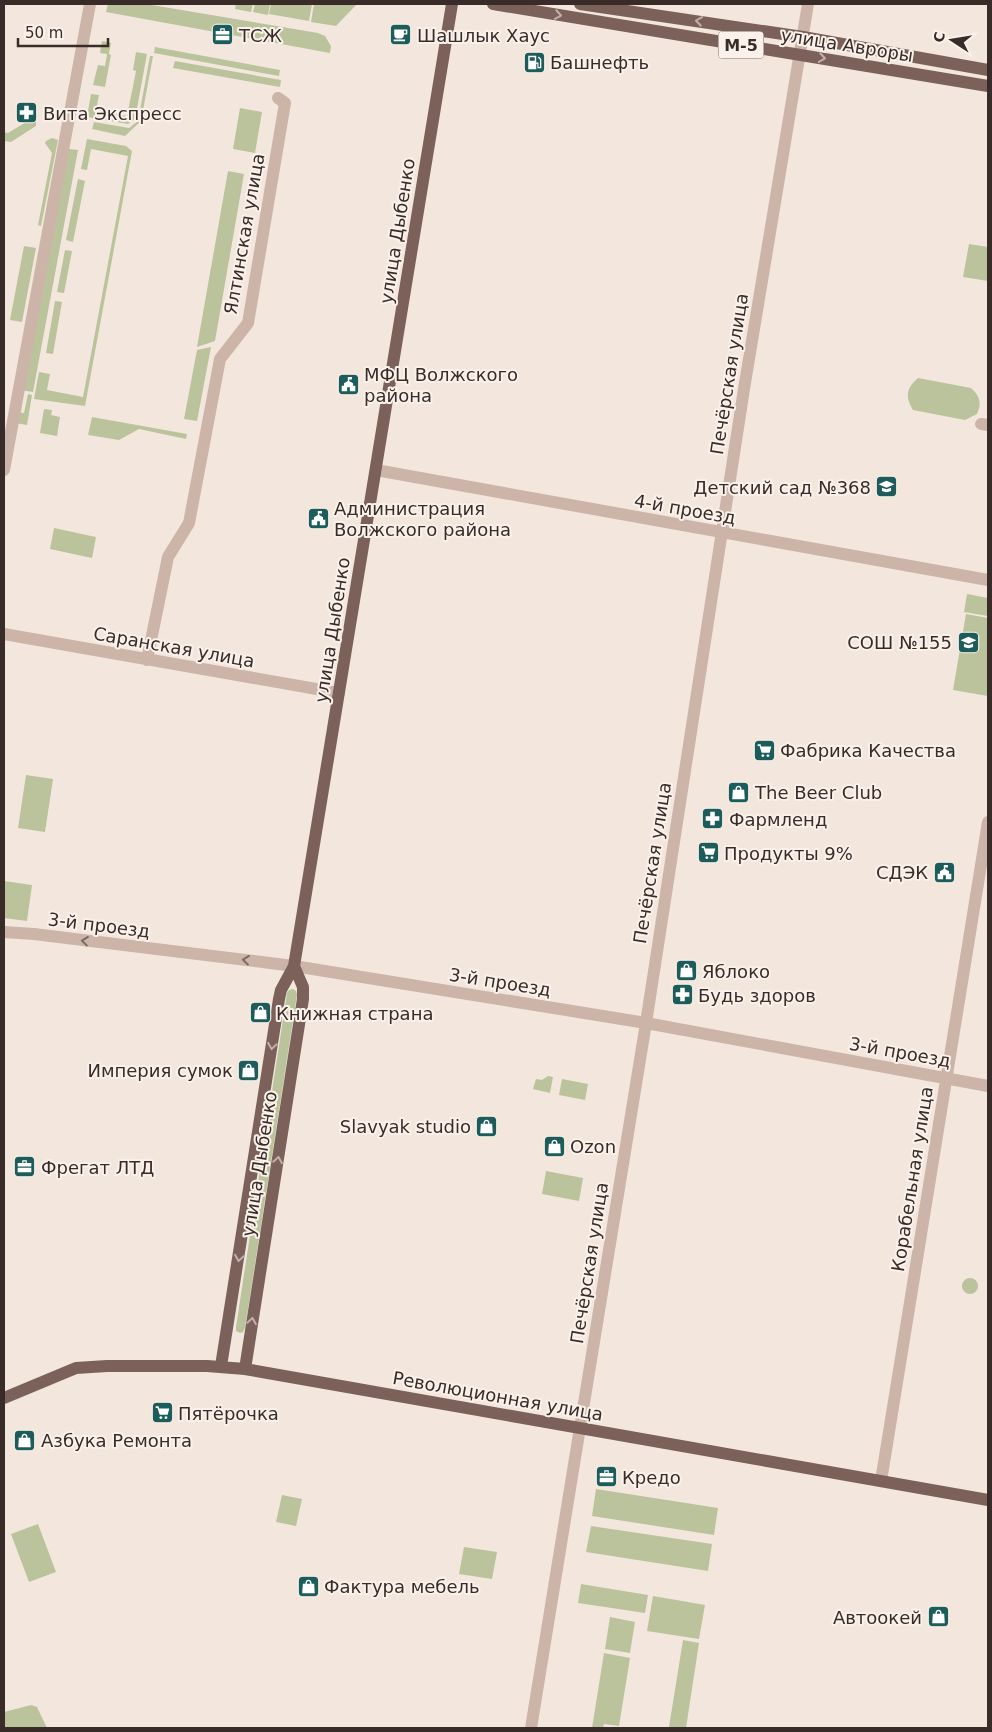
<svg xmlns="http://www.w3.org/2000/svg" width="992" height="1732" font-family="'DejaVu Sans',sans-serif">
<rect width="100%" height="100%" fill="#f3e7dd"/>
<path fill="#bac39c" d="M 108,4 L 146,4 L 318,33 L 325,36 L 331,46 L 330,53 L 106,12 Z
M 236,4 L 253,4 L 251,12 L 235,9 Z
M 255,4 L 270,4 L 268,15 L 253,12 Z
M 271,4 L 312,4 L 309,21 L 269,14 Z
M 314,4 L 357,4 L 336,26 L 311,22 Z
M 102,41 L 111,43 L 109,54 L 111,55 L 105,87 L 93,85 L 98,65 L 105,66 L 107,54 L 100,53 Z
M 155,47 L 280,70 L 279,76 L 154,53 Z
M 136,52 L 147,54 L 135,119 L 128,124 L 87,117 L 91,94 L 99,95 L 95,115 L 106,117 L 107,113 L 127,116 L 136,71 L 133,70 Z
M 150,56 L 153,56 L 141,121 L 125,136 L 92,129 L 94,122 L 129,128 L 138,121 Z
M 175,61 L 281,80 L 280,87 L 173,68 Z
M 240,108 L 262,112 L 255,153 L 233,149 Z
M 36,116 L 36,126 L 11,142 L 4,141 L 4,132 L 8,133 Z
M 52,138 L 58,140 L 41,226 L 38,225 L 52,153 L 45,143 L 46,141 Z
M 87,139 L 126,146 L 132,151 L 85,406 L 34,399 L 39,372 L 50,374 L 47,390 L 83,397 L 128,156 L 91,149 L 87,170 L 81,169 Z
M 69,149 L 78,150 L 33,392 L 20,390 Z
M 228,171 L 244,174 L 215,341 L 197,347 Z
M 78,179 L 85,181 L 73,242 L 66,240 Z
M 969,244 L 988,247 L 988,281 L 963,277 Z
M 24,246 L 36,248 L 22,322 L 10,320 Z
M 65,250 L 72,251 L 64,293 L 57,292 Z
M 55,301 L 62,302 L 53,354 L 46,353 Z
M 211,347 L 197,421 L 184,419 L 197,350 Z
M 918,378 L 971,388 C 980,396 982,403 977,414 L 965,420 L 913,410 C 905,397 906,388 918,378 Z
M 28,394 L 32,395 L 27,425 L 9,422 L 12,411 L 24,413 Z
M 44,409 L 52,410 L 51,415 L 60,417 L 57,436 L 40,433 Z
M 92,417 L 187,434 L 186,439 L 139,429 L 119,440 L 88,435 Z
M 54,528 L 96,537 L 92,558 L 50,549 Z
M 967,594 L 988,598 L 988,616 L 964,612 Z
M 966,614 L 988,618 L 988,696 L 953,690 Z
M 26,775 L 53,779 L 45,832 L 18,828 Z
M 4,881 L 32,885 L 27,921 L 4,918 Z
M 293,989 L 296,991 L 297,995 L 245,1328 L 243,1332 L 240,1333 L 236,1331 L 236,1327 L 287,993 L 289,990 Z
M 548,1076 L 553,1077 L 550,1093 L 533,1089 L 536,1079 L 542,1080 Z
M 562,1079 L 588,1084 L 585,1100 L 559,1095 Z
M 546,1171 L 583,1178 L 579,1201 L 542,1194 Z
M962 1286a8 8 0 1 1 16 0a8 8 0 1 1-16 0Z
M 596,1489 L 718,1508 L 714,1535 L 592,1516 Z
M 282,1495 L 302,1499 L 296,1526 L 276,1522 Z
M 38,1524 L 56,1572 L 29,1582 L 11,1534 Z
M 591,1526 L 712,1544 L 708,1571 L 586,1552 Z
M 464,1547 L 497,1552 L 492,1579 L 459,1574 Z
M 581,1584 L 648,1595 L 645,1613 L 578,1603 Z
M 653,1596 L 705,1605 L 699,1639 L 647,1631 Z
M 610,1617 L 635,1622 L 630,1653 L 605,1649 Z
M 683,1640 L 699,1643 L 686,1728 L 669,1727 Z
M 604,1653 L 630,1658 L 619,1726 L 604,1724 L 603,1728 L 592,1728 Z
M 31,1705 L 37,1707 L 47,1728 L 4,1728 L 4,1712 Z"/>
<g fill="none" stroke-linecap="round" stroke-linejoin="round">
<path stroke="#ccb5a8" stroke-width="12" d="M 981,424 L 988,425
M 4,470 L 90,4
M 376,470 L 988,580
M 4,634 L 339,693
M 147,660 L 168,557 L 189,523 L 220,359 L 248,323 L 285,103 L 278,98
M 4,932 L 34,934 L 294,966 L 646,1023 L 988,1086
M 881,1481 L 988,822
M 531,1728 L 646,1023 L 744,389 L 808,4"/>
<path stroke="#7b6159" stroke-width="12" d="M 493,4 L 988,86
M 580,4 L 803,37 L 988,70
M 221,1366 L 279,999 L 281,990 L 294,966 L 452,4
M 245,1369 L 303,999 L 303,987 L 294,966
M 4,1398 L 76,1368 L 107,1366 L 207,1366 L 245,1369 L 988,1500"/>
</g>
<defs><path id="oneway-chevron" d="M-2-3.5L2.5 0L-2 3.5" fill="none" stroke-width="1.6" stroke-linecap="round" stroke-linejoin="round" transform="scale(1.25)"/></defs>
<g stroke="#c1b0a9">
<use href="#oneway-chevron" transform="translate(558 15) rotate(10)"/>
<use href="#oneway-chevron" transform="translate(699 21) rotate(-172)"/>
<use href="#oneway-chevron" transform="translate(822 58) rotate(9)"/>
<use href="#oneway-chevron" transform="translate(272 1046) rotate(99)"/>
<use href="#oneway-chevron" transform="translate(278 1160) rotate(-81)"/>
<use href="#oneway-chevron" transform="translate(239 1258) rotate(99)"/>
<use href="#oneway-chevron" transform="translate(252 1321) rotate(-81)"/>
</g>
<g stroke="#7b6a62">
<use href="#oneway-chevron" transform="translate(85 941) rotate(-173)"/>
<use href="#oneway-chevron" transform="translate(246 960) rotate(-173)"/>
</g>
<defs>
<symbol id="office-square" viewBox="-11 -11 22 22"><rect x="-9" y="-9" width="18" height="18" rx="4" fill="#1c5c5a" stroke="#faf1ea"/><path d="M-6-3h4V-5.5h4V-3h4V5H-6ZM-1-4.5V-3h2v-1.5ZM-6 0V1H6V0Z" fill="#fff"/></symbol>
<symbol id="cafe-square" viewBox="-11 -11 22 22"><rect x="-9" y="-9" width="18" height="18" rx="4" fill="#1c5c5a" stroke="#faf1ea"/><path d="M-5.5-4.5H6V0H3Q3 3.5 0 3.5H-2.5Q-5.5 3.5-5.5 0ZM3-3.2v2h1.7v-2ZM-6 4.5H4V6H-6Z" fill="#fff"/></symbol>
<symbol id="fuel-square" viewBox="-11 -11 22 22"><rect x="-9" y="-9" width="18" height="18" rx="4" fill="#1c5c5a" stroke="#faf1ea"/><path d="M-5.5-6h7V0h2V4h1.3V-2.5L3-4.5l.8-.8L6-3V5H2.5V1h-1V6h-7ZM-4.2-4.7v3.2H.2V-4.7Z" fill="#fff"/></symbol>
<symbol id="pharmacy-square" viewBox="-11 -11 22 22"><rect x="-9" y="-9" width="18" height="18" rx="4" fill="#1c5c5a" stroke="#faf1ea"/><path d="M-2-6h4v4h4v4h-4v4h-4v-4h-4v-4h4Z" fill="#fff"/></symbol>
<symbol id="civic-square" viewBox="-11 -11 22 22"><rect x="-9" y="-9" width="18" height="18" rx="4" fill="#1c5c5a" stroke="#faf1ea"/><path d="M-.6-6.5H3V-4.5H.6V-3L4-1V1h2V6H-6V1h2V-1L-.6-3ZM-1.2 2.5V6h2.4V2.5Z" fill="#fff"/></symbol>
<symbol id="school-square" viewBox="-11 -11 22 22"><rect x="-9" y="-9" width="18" height="18" rx="4" fill="#1c5c5a" stroke="#faf1ea"/><path d="M0-5L7-2L0 1L-7-2ZM-4 1L0 2.5L4 1V4Q0 6-4 4Z" fill="#fff"/></symbol>
<symbol id="supermarket-square" viewBox="-11 -11 22 22"><rect x="-9" y="-9" width="18" height="18" rx="4" fill="#1c5c5a" stroke="#faf1ea"/><path d="M-6-5.5h2.5l.6 2H6L4.5 2H-2.5L-4.4-4H-6ZM-1.5 3.2a1.3 1.3 0 1 0 .1 0ZM3 3.2a1.3 1.3 0 1 0 .1 0Z" fill="#fff"/></symbol>
<symbol id="shop-square" viewBox="-11 -11 22 22"><rect x="-9" y="-9" width="18" height="18" rx="4" fill="#1c5c5a" stroke="#faf1ea"/><path d="M-5-2.5h2.3a2.7 3.5 0 0 1 5.4 0H5L5.5 6h-11ZM-1.5-2.5h3a1.5 2.3 0 0 0-3 0Z" fill="#fff"/></symbol>
</defs>
<g fill-rule="evenodd">
<use href="#office-square" x="210" y="22" width="25" height="25"/>
<use href="#cafe-square" x="388" y="22" width="25" height="25"/>
<use href="#fuel-square" x="522" y="50" width="25" height="25"/>
<use href="#pharmacy-square" x="14" y="100" width="25" height="25"/>
<use href="#civic-square" x="336" y="372" width="25" height="25"/>
<use href="#school-square" x="874" y="474" width="25" height="25"/>
<use href="#civic-square" x="306" y="506" width="25" height="25"/>
<use href="#school-square" x="956" y="630" width="25" height="25"/>
<use href="#supermarket-square" x="752" y="738" width="25" height="25"/>
<use href="#shop-square" x="726" y="780" width="25" height="25"/>
<use href="#pharmacy-square" x="700" y="806" width="25" height="25"/>
<use href="#supermarket-square" x="696" y="840" width="25" height="25"/>
<use href="#civic-square" x="932" y="860" width="25" height="25"/>
<use href="#shop-square" x="674" y="958" width="25" height="25"/>
<use href="#pharmacy-square" x="670" y="982" width="25" height="25"/>
<use href="#shop-square" x="248" y="1000" width="25" height="25"/>
<use href="#shop-square" x="236" y="1058" width="25" height="25"/>
<use href="#shop-square" x="474" y="1114" width="25" height="25"/>
<use href="#shop-square" x="542" y="1134" width="25" height="25"/>
<use href="#office-square" x="12" y="1154" width="25" height="25"/>
<use href="#supermarket-square" x="150" y="1400" width="25" height="25"/>
<use href="#shop-square" x="12" y="1428" width="25" height="25"/>
<use href="#office-square" x="594" y="1464" width="25" height="25"/>
<use href="#shop-square" x="296" y="1574" width="25" height="25"/>
<use href="#shop-square" x="926" y="1604" width="25" height="25"/>
</g>
<g text-anchor="middle" dominant-baseline="central" stroke-width="4" stroke-linejoin="round" paint-order="stroke">
<rect fill="#faf1ea" stroke="#736762" stroke-width="1" x="718.5" y="31.5" width="45" height="27" rx="4"/>
<g font-size="16" font-weight="bold" fill="#392c28">
<text x="741" y="45">М-5</text>
</g>
<g font-size="18" fill="#392c28" stroke="#faf1ea" text-anchor="start">
<text x="239" y="35">ТСЖ</text>
<text x="417" y="35">Шашлык Хаус</text>
<text x="550" y="62">Башнефть</text>
<text x="43" y="113">Вита Экспресс</text>
<text x="364" y="374">МФЦ Волжского<tspan x="364" dy="21">района</tspan></text>
<text x="871" y="487" text-anchor="end">Детский сад №368</text>
<text x="334" y="508">Администрация<tspan x="334" dy="21">Волжского района</tspan></text>
<text x="952" y="642" text-anchor="end">СОШ №155</text>
<text x="780" y="750">Фабрика Качества</text>
<text x="755" y="792">The Beer Club</text>
<text x="729" y="819">Фармленд</text>
<text x="724" y="853">Продукты 9%</text>
<text x="928" y="872" text-anchor="end">СДЭК</text>
<text x="702" y="971">Яблоко</text>
<text x="698" y="995">Будь здоров</text>
<text x="276" y="1013">Книжная страна</text>
<text x="233" y="1070" text-anchor="end">Империя сумок</text>
<text x="471" y="1126" text-anchor="end">Slavyak studio</text>
<text x="570" y="1146">Ozon</text>
<text x="41" y="1167">Фрегат ЛТД</text>
<text x="178" y="1413">Пятёрочка</text>
<text x="41" y="1440">Азбука Ремонта</text>
<text x="622" y="1477">Кредо</text>
<text x="324" y="1586">Фактура мебель</text>
<text x="922" y="1617" text-anchor="end">Автоокей</text>
</g>
<g font-size="18" fill="#392c28" stroke="#faf1ea">
<text transform="translate(847 45) rotate(9)">улица Авроры</text>
<text transform="translate(397 231) rotate(-81)">улица Дыбенко</text>
<text transform="translate(244 234) rotate(-80)">Ялтинская улица</text>
<text transform="translate(729 374) rotate(-81)">Печёрская улица</text>
<text transform="translate(685 509) rotate(10)">4-й проезд</text>
<text transform="translate(332 630) rotate(-81)">улица Дыбенко</text>
<text transform="translate(174 647) rotate(10)">Саранская улица</text>
<text transform="translate(652 863) rotate(-81)">Печёрская улица</text>
<text transform="translate(99 925) rotate(7)">3-й проезд</text>
<text transform="translate(500 982) rotate(9)">3-й проезд</text>
<text transform="translate(900 1052) rotate(10)">3-й проезд</text>
<text transform="translate(259 1164) rotate(-81)">улица Дыбенко</text>
<text transform="translate(912 1179) rotate(-81)">Корабельная улица</text>
<text transform="translate(589 1263) rotate(-81)">Печёрская улица</text>
<text transform="translate(498 1396) rotate(10)">Революционная улица</text>
</g>
</g>
<rect width="992" height="1732" fill="none" stroke="#392c28" stroke-width="10"/>
<g transform="translate(952 40) rotate(282)" stroke="#faf1ea" stroke-width="4" paint-order="stroke">
<path d="M0-4L9 19L0 12L-9 19Z" fill="#392c28"/>
<text y="-8" font-size="14" font-weight="bold" text-anchor="middle" fill="#392c28">С</text>
</g>
<path d="M18 38v8h90v-8" fill="none" stroke="#392c28" stroke-width="2.5"/>
<text x="25" y="38" font-size="15" fill="#392c28" stroke="#faf1ea" stroke-width="4" paint-order="stroke">50 m</text>
</svg>
